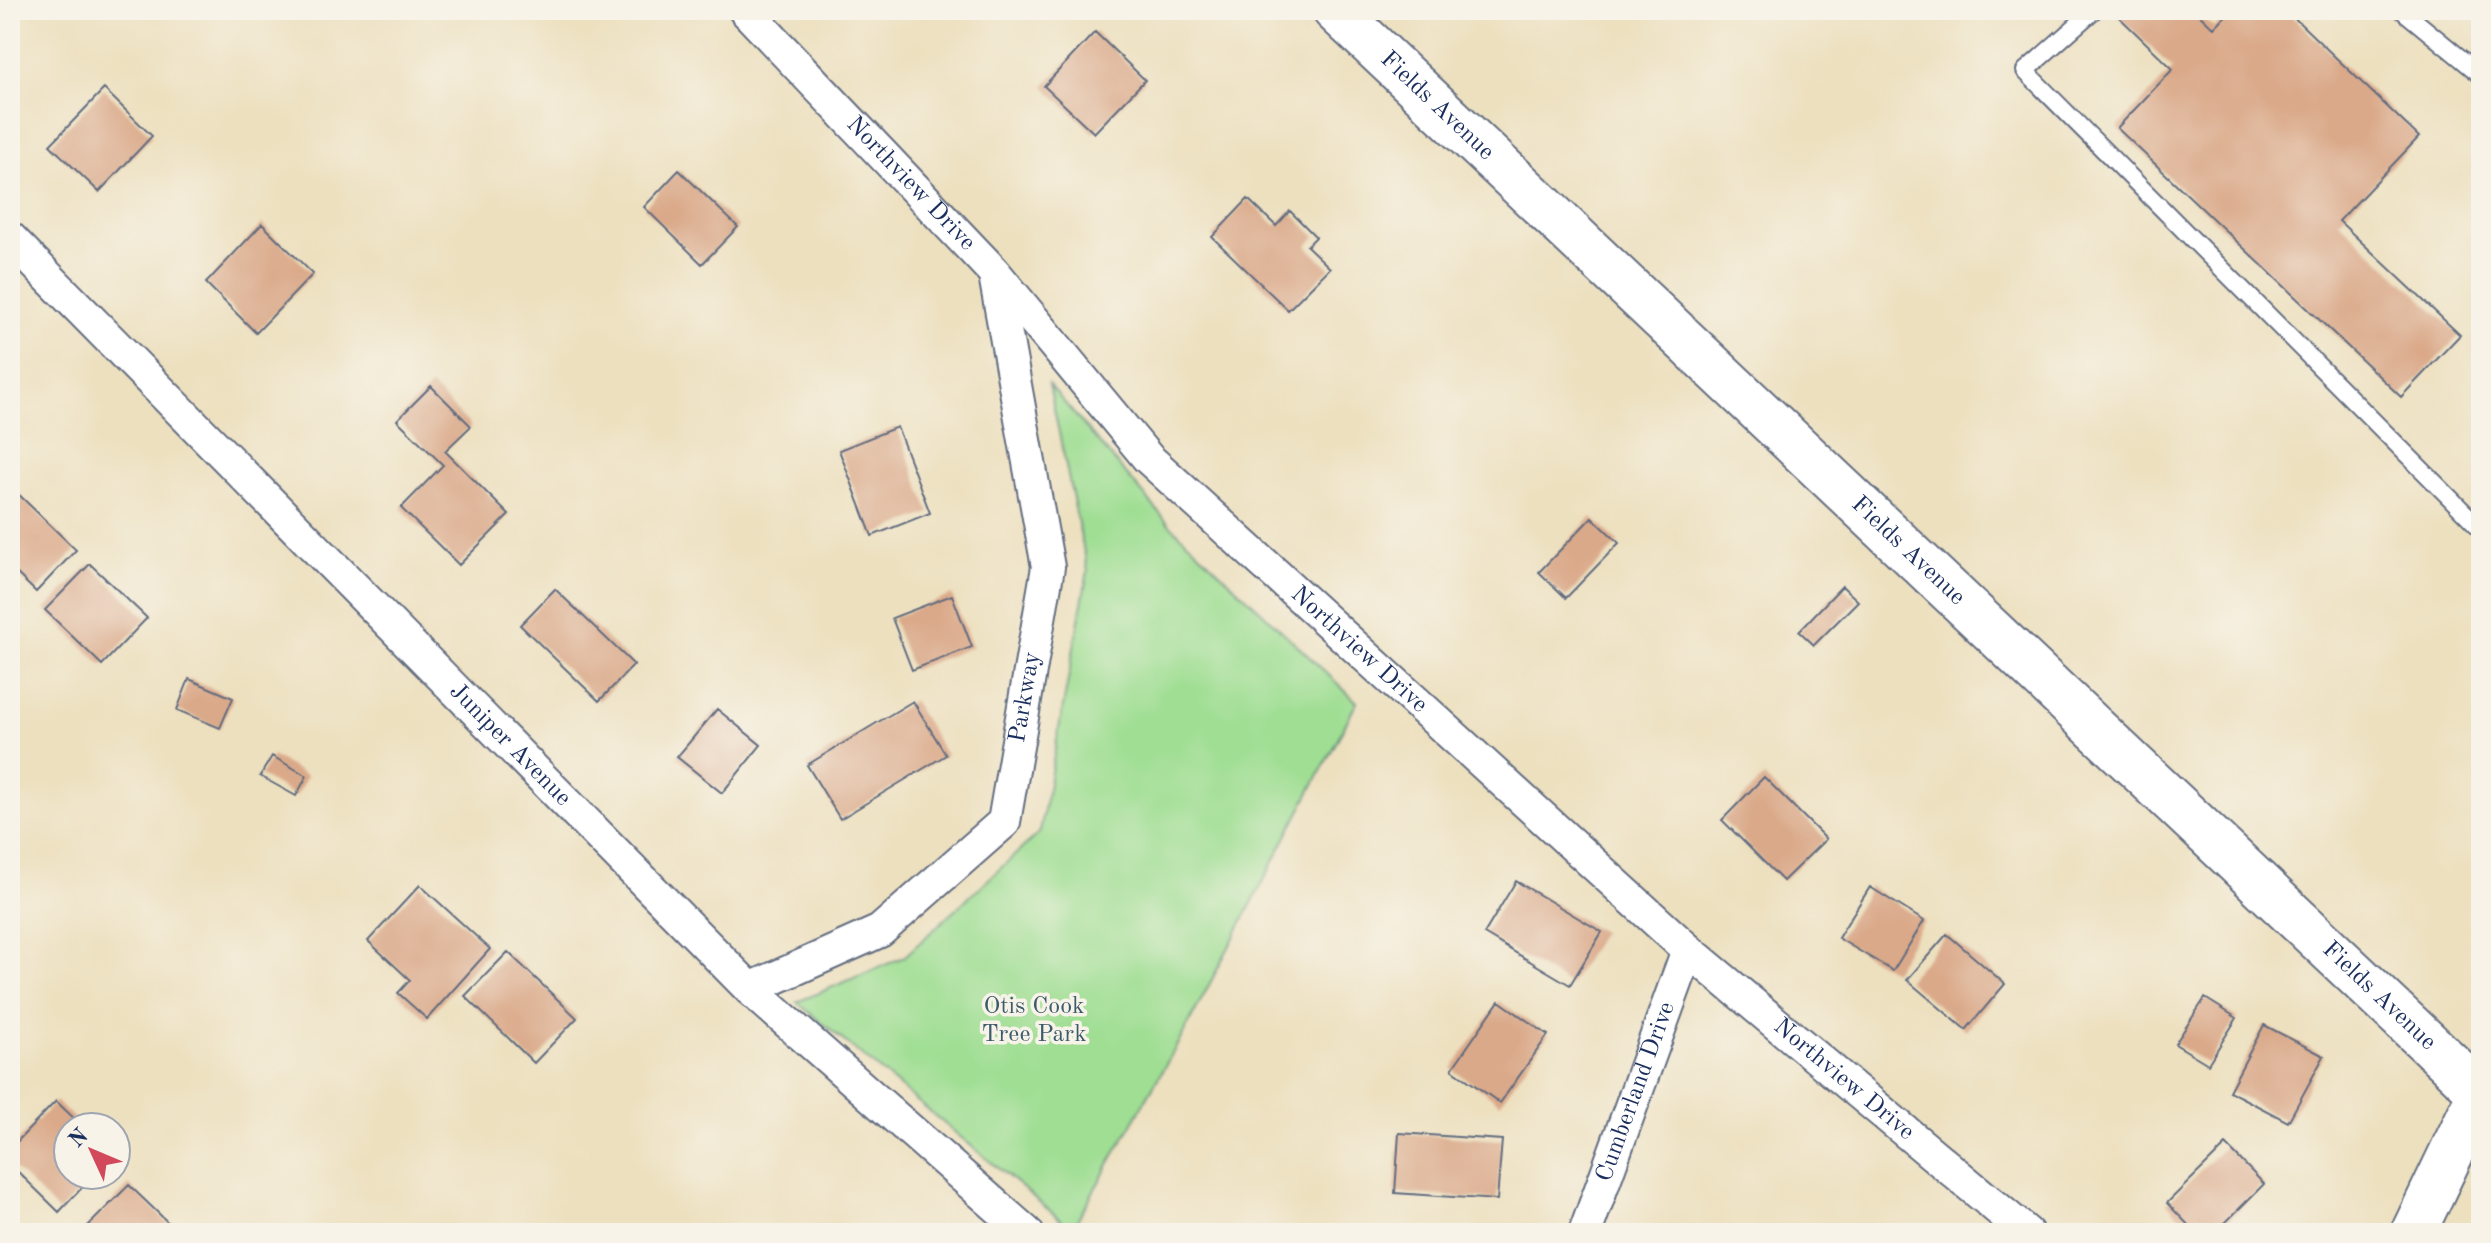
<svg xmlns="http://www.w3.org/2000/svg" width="2491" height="1243" font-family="'Old Standard TT',serif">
<rect width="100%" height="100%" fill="#f7f3e8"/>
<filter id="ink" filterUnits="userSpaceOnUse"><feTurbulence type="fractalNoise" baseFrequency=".0125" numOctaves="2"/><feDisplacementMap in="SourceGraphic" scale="16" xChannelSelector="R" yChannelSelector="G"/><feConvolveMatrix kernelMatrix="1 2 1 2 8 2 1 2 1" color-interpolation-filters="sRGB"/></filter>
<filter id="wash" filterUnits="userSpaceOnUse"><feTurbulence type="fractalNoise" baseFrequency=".006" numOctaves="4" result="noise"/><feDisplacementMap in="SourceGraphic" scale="32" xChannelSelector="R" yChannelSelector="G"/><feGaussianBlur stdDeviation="1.8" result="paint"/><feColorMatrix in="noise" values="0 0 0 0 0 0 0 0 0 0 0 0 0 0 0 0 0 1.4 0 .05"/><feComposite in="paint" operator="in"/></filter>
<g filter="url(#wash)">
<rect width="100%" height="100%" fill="#ede0bf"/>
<path fill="#9fde93" stroke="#5d8678" stroke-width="2" d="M 1049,385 L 1169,524 L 1357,702 L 1185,1031 L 1072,1229 L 797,1002 L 904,957 L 1040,832 L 1088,571 Z"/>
<g id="blocks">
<path fill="#daa989" d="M 2126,10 L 2195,10 L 2214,28 L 2231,10 L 2286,10 L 2419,137 L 2339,221 L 2460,335 L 2401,397 L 2117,128 L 2173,69 L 2119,17 Z
M 1095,32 L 1145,80 L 1094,133 L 1044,86 Z
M 104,89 L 152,136 L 99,192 L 50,145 Z
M 679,170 L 738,227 L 702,264 L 644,207 Z
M 1248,199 L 1276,226 L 1290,211 L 1316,237 L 1307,246 L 1330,268 L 1288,310 L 1212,237 Z
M 262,224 L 313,274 L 256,333 L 206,283 Z
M 431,386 L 471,426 L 445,451 L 509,515 L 459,565 L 401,508 L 443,465 L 397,420 Z
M 897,427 L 930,513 L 872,536 L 839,450 Z
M 10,486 L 76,550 L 36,592 L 10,567 Z
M 1592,517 L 1619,543 L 1566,598 L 1539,572 Z
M 90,564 L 147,618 L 102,665 L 45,610 Z
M 1842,586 L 1858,601 L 1814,645 L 1799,631 Z
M 555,589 L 634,665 L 599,701 L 520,625 Z
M 952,595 L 972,647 L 912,670 L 892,618 Z
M 189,679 L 233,698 L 220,728 L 177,710 Z
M 913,701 L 946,755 L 840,819 L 807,765 Z
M 717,709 L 761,745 L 722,793 L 677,757 Z
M 272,756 L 307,776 L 296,796 L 260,776 Z
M 1764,777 L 1826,839 L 1783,881 L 1722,820 Z
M 1516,881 L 1602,932 L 1570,985 L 1484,934 Z
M 420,885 L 490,949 L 427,1019 L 398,993 L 410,980 L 368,941 Z
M 1870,887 L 1924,921 L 1893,971 L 1838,938 Z
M 1947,934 L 2005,984 L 1966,1030 L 1907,980 Z
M 508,952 L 577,1018 L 534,1063 L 465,996 Z
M 2205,998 L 2237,1018 L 2208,1064 L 2175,1044 Z
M 1499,1001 L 1548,1035 L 1500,1103 L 1452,1069 Z
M 2264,1025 L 2324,1056 L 2288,1122 L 2229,1091 Z
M 56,1101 L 83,1127 L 68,1127 L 68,1175 L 94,1175 L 59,1212 L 10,1164 L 10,1149 Z
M 1399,1133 L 1502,1140 L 1497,1200 L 1395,1193 Z
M 2226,1145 L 2264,1184 L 2215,1233 L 2196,1233 L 2167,1203 Z
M 129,1185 L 179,1233 L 89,1233 L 85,1229 Z"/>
</g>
</g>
<g filter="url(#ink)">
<use href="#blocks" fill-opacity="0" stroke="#646d80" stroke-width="2"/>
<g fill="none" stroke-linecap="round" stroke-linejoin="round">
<defs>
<path id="lane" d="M 2094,10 L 2025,71 L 2481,529
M 2402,10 L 2481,75"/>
<g id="street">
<path id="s1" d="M 745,10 L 994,272 L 1148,458 L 1688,950 L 2027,1233"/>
<path id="s2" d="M 10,238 L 750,989 L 1027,1233"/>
<path id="s3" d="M 750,989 L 880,931 L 1004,822 L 1048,567 L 995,275"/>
<path id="s4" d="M 1585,1233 L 1688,950"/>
</g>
<g id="secondary">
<path id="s5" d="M 1335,10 L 2481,1093"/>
<path d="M 2413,1233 L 2481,1091"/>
</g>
</defs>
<use href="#lane" stroke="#646d80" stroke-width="20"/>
<use href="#street" stroke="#646d80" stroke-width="36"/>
<use href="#secondary" stroke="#646d80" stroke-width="48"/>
<use href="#lane" stroke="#fff" stroke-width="16"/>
<use href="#street" stroke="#fff" stroke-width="32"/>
<use href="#secondary" stroke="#fff" stroke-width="44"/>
</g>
</g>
<g text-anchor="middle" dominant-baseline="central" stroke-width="7" stroke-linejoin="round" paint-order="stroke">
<g font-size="24" fill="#1b2f5e" stroke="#f7f3e8">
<text stroke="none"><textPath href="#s5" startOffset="140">Fields Avenue</textPath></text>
<text stroke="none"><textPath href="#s1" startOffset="240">Northview Drive</textPath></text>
<text stroke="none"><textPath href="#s5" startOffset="788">Fields Avenue</textPath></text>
<text stroke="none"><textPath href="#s1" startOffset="888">Northview Drive</textPath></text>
<text stroke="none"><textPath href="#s3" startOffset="434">Parkway</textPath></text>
<text stroke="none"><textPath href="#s2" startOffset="712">Juniper Avenue</textPath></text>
<text stroke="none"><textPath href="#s5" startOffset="1436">Fields Avenue</textPath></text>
<text stroke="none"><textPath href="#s1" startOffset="1536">Northview Drive</textPath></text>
<text stroke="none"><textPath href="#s4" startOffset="150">Cumberland Drive</textPath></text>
</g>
<g font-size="24" fill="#3c5b6b" stroke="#f7f3e8">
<text x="1034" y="1007">Otis Cook<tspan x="1034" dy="28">Tree Park</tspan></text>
</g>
</g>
<rect width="2491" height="1243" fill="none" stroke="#f7f3e8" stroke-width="40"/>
<g transform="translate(92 1151) rotate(314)"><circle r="38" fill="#f7f3e8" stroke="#9fa5b1" stroke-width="2"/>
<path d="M0-6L14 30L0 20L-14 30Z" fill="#d1495b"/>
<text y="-12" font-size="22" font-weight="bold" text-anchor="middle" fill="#1b2f5e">N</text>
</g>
</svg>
